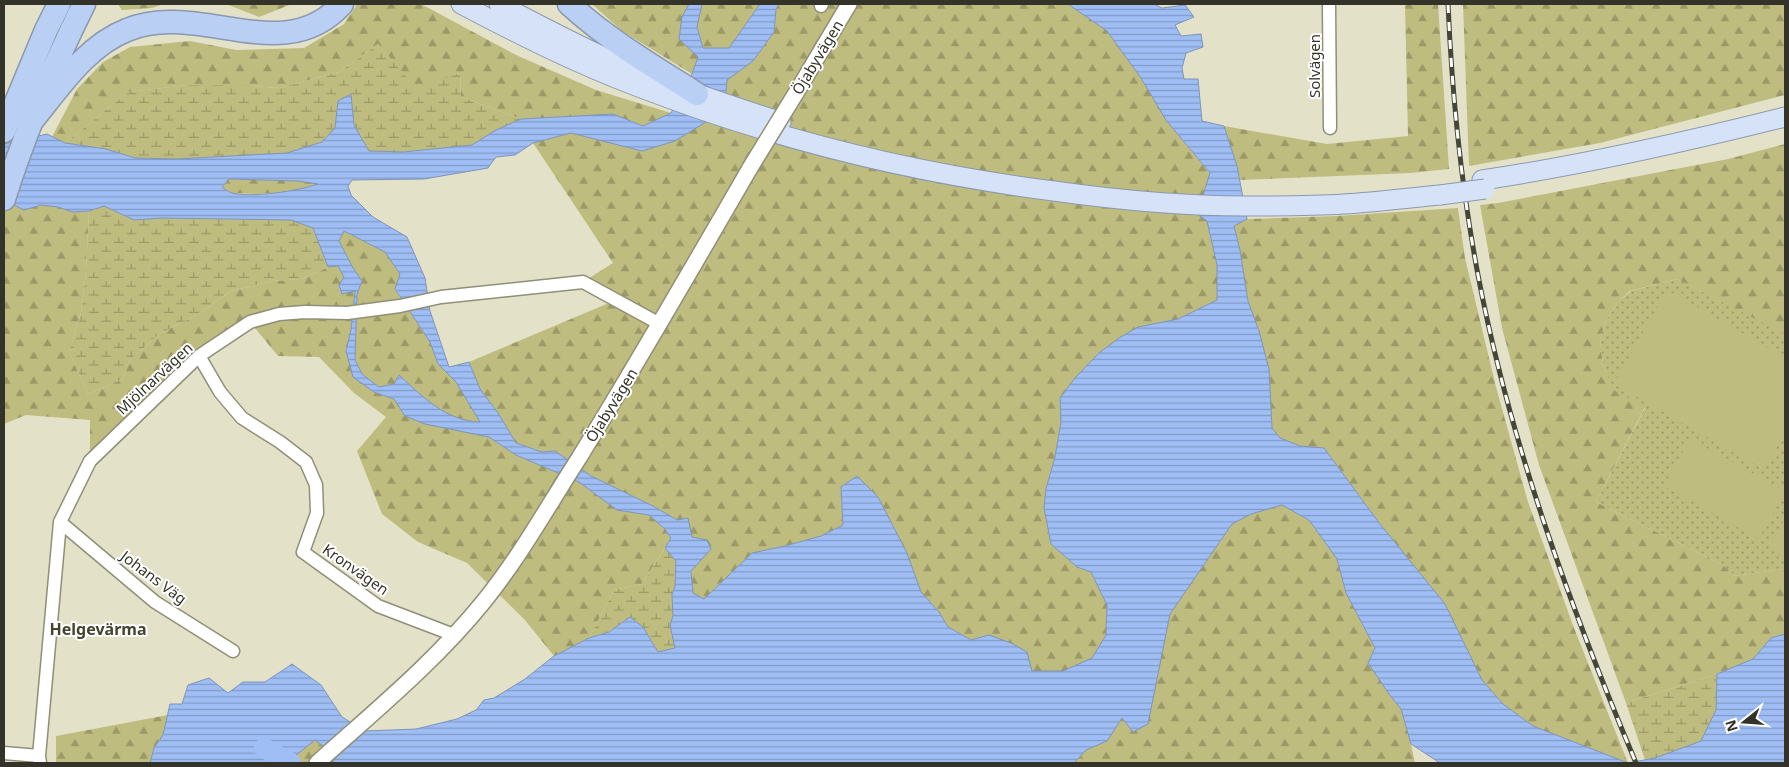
<svg xmlns="http://www.w3.org/2000/svg" width="1789" height="767" font-family="'Noto Sans',sans-serif">
<defs>
<pattern id="grass-dots" width="8" height="8" patternUnits="userSpaceOnUse" patternTransform="scale(1.25)"><rect width="8" height="8" fill="#bfbc7f"/><path d="M2 2h.1M6 6h.1" fill="none" stroke="#9c9968" stroke-width="1.8" stroke-linecap="round"/></pattern>
<pattern id="forest-firs" width="22" height="20" patternUnits="userSpaceOnUse" patternTransform="scale(1.25)"><rect width="22" height="20" fill="#bfbc7f"/><path d="M5 1l3.5 6h-7zM16 11l3.5 6h-7z" fill="#9c9968"/></pattern>
<pattern id="wetland-marsh" width="20" height="14" patternUnits="userSpaceOnUse" patternTransform="scale(1.25)"><rect width="20" height="14" fill="#bfbc7f"/><path d="M1 5h8M5 5V1M11 12h8M15 12V8" fill="none" stroke="#9c9968"/></pattern>
<pattern id="water-rules" width="6" height="5" patternUnits="userSpaceOnUse" patternTransform="scale(1.25)"><rect width="6" height="5" fill="#9fbef5"/><path d="M0 2.5h6" fill="none" stroke="#829bc6"/></pattern>
</defs>
<rect width="100%" height="100%" fill="#e3e2c8"/>
<path fill="url(#grass-dots)" d="M 1677,279 L 1785,333 L 1785,573 L 1774,570 L 1735,576 L 1723,565 L 1596,502 L 1645,408 L 1613,391 L 1603,366 L 1600,339 L 1606,320 L 1618,302 L 1631,291 Z"/>
<path fill="url(#forest-firs)" d="M 118,4 L 164,4 L 152,8 L 122,10 Z
M 226,4 L 292,4 L 259,17 Z
M 357,4 L 421,4 L 516,55 L 596,90 L 671,113 L 643,126 L 613,114 L 521,119 L 461,97 L 460,73 L 416,89 L 378,44 L 339,72 L 279,88 L 236,85 L 187,85 L 128,92 L 65,143 L 52,137 L 77,89 L 103,62 L 130,47 L 190,41 L 236,50 L 304,48 L 344,24 Z
M 592,4 L 689,4 L 682,17 L 698,57 L 692,74 L 622,31 Z
M 702,4 L 760,4 L 729,48 L 703,48 L 697,27 Z
M 779,4 L 1068,4 L 1107,31 L 1141,78 L 1166,120 L 1210,174 L 1197,214 L 1207,221 L 1217,265 L 1217,300 L 1178,319 L 1138,327 L 1099,353 L 1060,398 L 1061,422 L 1055,457 L 1046,489 L 1044,508 L 1051,544 L 1077,567 L 1091,572 L 1107,604 L 1106,635 L 1092,658 L 1064,671 L 1032,671 L 989,635 L 971,640 L 948,627 L 939,612 L 921,592 L 907,553 L 878,497 L 841,487 L 843,525 L 822,536 L 785,546 L 752,553 L 704,599 L 692,593 L 692,537 L 677,520 L 653,506 L 591,476 L 555,451 L 542,452 L 516,443 L 498,413 L 480,389 L 469,362 L 616,300 L 583,282 L 613,263 L 533,143 L 571,133 L 642,151 L 726,80 L 753,61 L 774,32 L 776,9 Z
M 1405,4 L 1438,4 L 1449,169 L 1411,173 L 1240,180 L 1237,166 L 1224,126 L 1327,144 L 1408,136 Z
M 1463,4 L 1785,4 L 1785,95 L 1600,143 L 1469,166 Z
M 1785,144 L 1785,334 L 1677,279 L 1630,291 L 1618,302 L 1606,320 L 1600,339 L 1603,366 L 1613,390 L 1645,407 L 1596,502 L 1723,565 L 1735,576 L 1774,570 L 1785,573 L 1785,634 L 1771,638 L 1753,659 L 1717,674 L 1626,703 L 1539,465 L 1502,328 L 1480,205 L 1498,203 L 1728,159 Z
M 229,179 L 298,181 L 319,184 L 290,192 L 256,194 L 232,193 L 222,187 Z
M 4,205 L 14,205 L 24,210 L 41,205 L 58,207 L 73,212 L 89,211 L 86,271 L 81,313 L 69,352 L 88,394 L 123,379 L 129,361 L 159,334 L 197,315 L 231,291 L 272,281 L 302,279 L 328,267 L 338,266 L 344,277 L 355,291 L 351,330 L 346,351 L 373,392 L 394,399 L 405,416 L 489,437 L 516,455 L 579,482 L 617,510 L 649,515 L 665,529 L 671,538 L 642,584 L 614,590 L 589,638 L 554,656 L 524,619 L 467,563 L 418,542 L 382,514 L 357,451 L 386,417 L 354,393 L 319,357 L 278,356 L 250,322 L 199,356 L 90,461 L 90,420 L 26,415 L 4,424 Z
M 1458,208 L 1465,258 L 1496,387 L 1528,502 L 1574,628 L 1628,763 L 1533,726 L 1503,704 L 1482,680 L 1445,604 L 1380,524 L 1324,448 L 1300,446 L 1280,439 L 1272,428 L 1269,369 L 1259,331 L 1248,301 L 1240,250 L 1234,226 L 1247,219 L 1336,216 Z
M 344,231 L 385,252 L 400,274 L 395,290 L 430,342 L 438,364 L 456,382 L 481,422 C 446,421 424,398 399,375 L 394,384 L 379,387 L 362,374 L 355,360 L 357,294 L 362,281 L 353,268 L 339,241 Z
M 1282,505 L 1309,520 L 1337,559 L 1346,593 L 1375,648 L 1389,694 L 1401,709 L 1411,744 L 1415,763 L 1074,763 L 1086,750 L 1107,741 L 1159,662 L 1170,614 L 1232,524 L 1251,514 Z
M 168,715 L 163,735 L 154,748 L 150,763 L 56,763 L 56,736 Z
M 315,740 L 336,756 L 333,763 L 286,763 Z"/>
<path fill="url(#wetland-marsh)" d="M 378,44 L 416,88 L 460,73 L 461,97 L 521,119 L 496,130 L 472,145 L 403,152 L 369,151 L 354,125 L 351,94 L 338,101 L 335,128 L 322,142 L 287,153 L 177,159 L 135,158 L 106,149 L 65,143 L 128,92 L 187,85 L 237,85 L 279,88 L 339,72 Z
M 104,206 L 134,220 L 162,218 L 291,220 L 313,228 L 328,267 L 302,279 L 272,281 L 231,291 L 197,315 L 159,334 L 129,361 L 123,379 L 88,394 L 69,352 L 81,313 L 86,271 L 89,211 Z
M 665,548 L 676,561 L 675,587 L 672,594 L 673,616 L 670,625 L 676,648 L 658,652 L 643,627 L 630,617 L 608,632 L 589,638 L 614,590 L 642,584 Z
M 1717,674 L 1716,710 L 1701,741 L 1655,758 L 1645,760 L 1626,703 Z"/>
<path fill="#bfbc7f" d="M 1667,290 L 1785,357 L 1785,433 L 1764,470 L 1614,384 Z
M 1690,439 L 1785,491 L 1759,539 L 1664,486 Z
M 1785,518 L 1785,556 L 1769,547 Z"/>
<path fill="url(#water-rules)" stroke="#7f94b8" fill-rule="evenodd" d="M 689,4 L 702,4 L 697,27 L 703,48 L 729,48 L 760,4 L 779,4 L 776,9 L 774,32 L 753,61 L 727,80 L 726,92 L 706,122 L 675,141 L 642,151 L 571,133 L 533,143 L 515,155 L 496,157 L 488,168 L 424,179 L 352,180 L 348,186 L 351,195 L 373,217 L 407,237 L 425,278 L 430,311 L 449,367 L 469,362 L 480,389 L 498,413 L 516,443 L 542,452 L 555,451 L 591,476 L 653,506 L 677,520 L 688,518 L 692,537 L 707,540 L 711,549 L 691,571 L 693,593 L 704,599 L 752,553 L 785,546 L 821,536 L 843,525 L 841,487 L 857,476 L 878,497 L 907,553 L 921,592 L 939,612 L 948,627 L 971,640 L 989,635 L 1011,643 L 1027,652 L 1032,671 L 1063,671 L 1092,658 L 1106,635 L 1107,605 L 1091,572 L 1077,567 L 1051,544 L 1044,508 L 1046,489 L 1055,457 L 1061,422 L 1060,398 L 1075,378 L 1099,353 L 1119,338 L 1138,327 L 1178,319 L 1217,300 L 1217,265 L 1207,221 L 1197,214 L 1210,173 L 1166,120 L 1141,78 L 1107,31 L 1068,4 L 1154,4 L 1162,8 L 1185,5 L 1194,17 L 1175,25 L 1181,36 L 1201,34 L 1203,47 L 1186,53 L 1182,68 L 1184,79 L 1198,79 L 1202,121 L 1224,126 L 1237,166 L 1247,219 L 1234,226 L 1240,250 L 1248,301 L 1259,331 L 1269,369 L 1272,428 L 1280,438 L 1300,446 L 1324,448 L 1380,524 L 1445,604 L 1482,680 L 1503,704 L 1533,726 L 1628,763 L 1655,758 L 1701,741 L 1716,710 L 1717,674 L 1753,659 L 1771,638 L 1785,634 L 1785,763 L 1440,763 L 1411,744 L 1401,709 L 1389,694 L 1368,663 L 1375,648 L 1346,593 L 1337,559 L 1309,520 L 1282,505 L 1251,514 L 1232,524 L 1170,614 L 1148,724 L 1133,732 L 1122,718 L 1107,741 L 1086,750 L 1074,763 L 333,763 L 335,755 L 315,740 L 286,763 L 150,763 L 154,748 L 163,735 L 170,704 L 182,704 L 188,685 L 209,678 L 228,693 L 243,682 L 265,682 L 292,664 L 321,685 L 342,717 L 365,731 L 416,729 L 457,719 L 476,710 L 484,700 L 494,698 L 525,679 L 554,656 L 589,638 L 609,632 L 630,617 L 643,627 L 658,652 L 675,648 L 670,625 L 673,616 L 672,594 L 675,587 L 676,561 L 665,548 L 671,538 L 665,529 L 649,515 L 617,510 L 579,482 L 516,455 L 489,437 L 425,424 L 405,416 L 394,399 L 374,392 L 353,377 L 346,351 L 351,330 L 355,291 L 342,294 L 339,285 L 344,277 L 338,266 L 328,267 L 313,228 L 291,220 L 162,218 L 134,220 L 104,206 L 89,211 L 73,212 L 58,207 L 41,205 L 24,210 L 14,205 L 4,205 L 4,144 L 47,134 L 65,143 L 106,149 L 135,158 L 177,159 L 287,153 L 322,142 L 335,128 L 338,101 L 351,94 L 354,125 L 369,151 L 403,152 L 472,145 L 496,130 L 521,119 L 613,114 L 643,126 L 671,113 L 692,74 L 698,57 L 679,39 L 682,17 ZM 229,179 L 298,181 L 318,184 C 298,191 253,198 232,193 C 229,192 225,189 222,187 ZM 344,231 L 385,252 L 400,274 L 395,289 L 430,342 L 438,364 L 456,382 L 480,422 C 446,421 423,397 399,375 L 394,384 L 379,387 L 362,374 L 355,360 L 357,294 L 362,281 L 353,268 L 339,241 Z"/>
<g fill="none" stroke-linecap="round" stroke-linejoin="round">
<path stroke="#9fbef5" stroke-width="20" d="M 264,748 L 291,763"/>
<defs>
<path id="minor" d="M 1329,4 L 1330,128
M 821,6 L 822,4
M 199,356 L 220,392 L 242,418 L 280,442 L 306,462 L 316,485 L 317,513 L 303,552 L 378,606 L 454,635
M 60,522 L 155,602 L 233,651
M 4,753 L 39,756
M 40,763 L 39,756 L 60,522 L 90,461 L 199,356 L 250,322 L 279,314 L 305,312 L 347,313 L 400,306 L 441,297 L 583,282 L 660,324"/>
<path id="tertiary" d="M 796,93 L 849,4
M 317,763 C 375,711 436,661 485,600 C 521,555 548,506 579,458 C 638,362 694,265 750,168"/>
<path id="primary" d="M 461,4 C 518,34 575,63 636,86 C 771,138 911,173 1054,191 C 1118,200 1183,206 1247,206 C 1279,206 1312,206 1344,204 C 1376,202 1408,198 1440,195
M 499,4 C 541,26 582,48 626,67 C 676,88 729,105 781,122
M 1482,180 C 1584,165 1685,142 1785,117"/>
<path id="motorway" d="M 569,4 C 608,40 653,66 697,94
M 32,121 C 59,88 86,46 127,30 C 199,0 283,69 342,4
M 4,131 L 46,30 L 59,4
M 4,199 C 25,132 53,67 84,4"/>
</defs>
<use href="#minor" stroke="#908f77" stroke-width="15"/>
<use href="#tertiary" stroke="#908f77" stroke-width="18"/>
<use href="#primary" stroke="#8b98ad" stroke-width="21"/>
<use href="#motorway" stroke="#8b98ad" stroke-width="25"/>
<use href="#minor" stroke="#fff" stroke-width="12"/>
<use href="#tertiary" stroke="#fff" stroke-width="15"/>
<use href="#primary" stroke="#d6e2f8" stroke-width="19"/>
<use href="#motorway" stroke="#bacff4" stroke-width="22"/>
<defs>
<path id="rail" d="M 1448,4 C 1452,95 1461,185 1478,275 C 1510,443 1570,606 1636,763"/>
</defs>
<use href="#rail" stroke="#454539" stroke-width="5"/>
<use href="#rail" stroke="#fff" stroke-width="3" stroke-dasharray="9" stroke-linecap="butt"/>
<defs>
<path id="tertiary-bridge" d="M 750,168 L 796,93"/>
<path id="primary-bridge" d="M 1440,195 L 1485,189"/>
</defs>
<use href="#tertiary-bridge" stroke="#908f77" stroke-width="18" stroke-linecap="butt"/>
<use href="#primary-bridge" stroke="#8b98ad" stroke-width="21" stroke-linecap="butt"/>
<use href="#tertiary-bridge" stroke="#fff" stroke-width="15"/>
<use href="#primary-bridge" stroke="#d6e2f8" stroke-width="19"/>
</g>
<g text-anchor="middle" dominant-baseline="central" stroke-width="4" stroke-linejoin="round" paint-order="stroke">
<g font-size="15" fill="#333329" stroke="#fff">
<text transform="translate(817 57) rotate(-59)">Öjabyvägen</text>
<text transform="translate(1314 66) rotate(-90)">Solvägen</text>
<text transform="translate(154 378) rotate(-43)">Mjölnarvägen</text>
<text transform="translate(611 405) rotate(-58)">Öjabyvägen</text>
<text transform="translate(356 569) rotate(35)">Kronvägen</text>
<text transform="translate(154 577) rotate(37)">Johans Väg</text>
</g>
<g font-size="16" font-weight="bold" fill="#45442e" stroke="#fff">
<text x="98" y="629">Helgevärma</text>
</g>
</g>
<rect width="1789" height="767" fill="none" stroke="#333329" stroke-width="10"/>
<g transform="translate(1744 722) rotate(253)" stroke="#ffffff" stroke-width="4" paint-order="stroke">
<path d="M0-4L9 19L0 12L-9 19Z" fill="#333329"/>
<text y="-8" font-size="14" font-weight="bold" text-anchor="middle" fill="#333329">N</text>
</g>
</svg>
